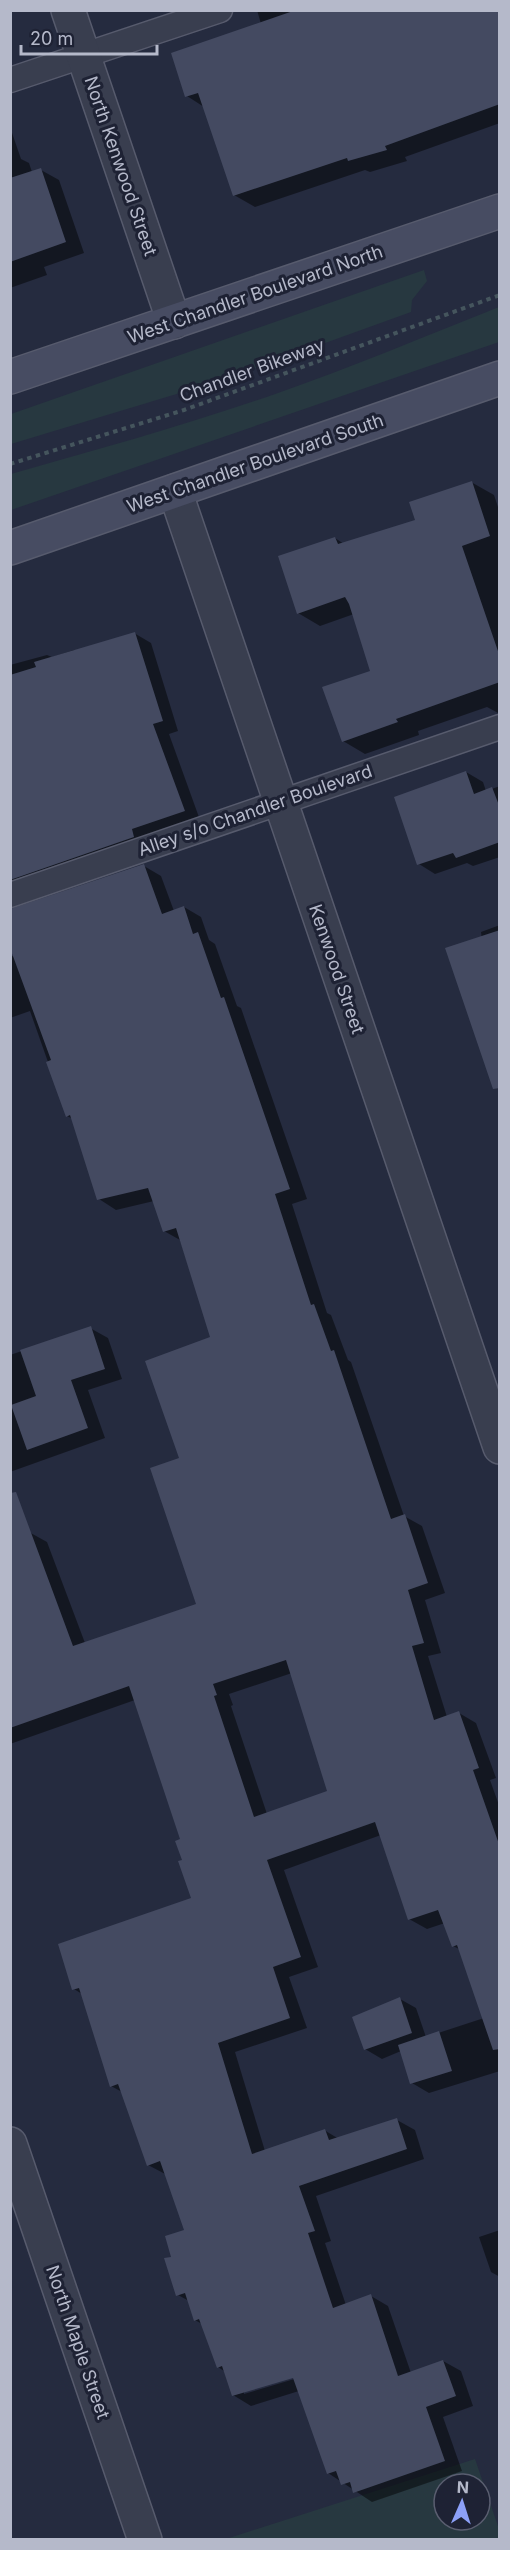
<svg xmlns="http://www.w3.org/2000/svg" width="510" height="2550" font-family="Inter,sans-serif">
<rect width="100%" height="100%" fill="#252b3f"/>
<path fill="#273840" fill-rule="evenodd" d="M 424,270 L 427,281 L 412,300 L 411,312 L 223,380 L 11,444 L 11,414 Z
M 499,307 L 499,342 L 11,510 L 11,474 C 100,449 190,424 278,393 C 352,367 426,336 499,307 Z
M 475,2459 L 499,2529 L 499,2539 L 226,2539 ZM 444,2484 L 480,2484 L 480,2520 L 444,2520 Z"/>
<path fill="#0007" fill-rule="evenodd" d="M 257,10 L 500,10 L 500,123 L 405,157 L 407,161 L 370,172 L 365,170 L 255,207 L 234,195 L 204,107 L 187,96 L 261,24 Z
M 10,127 L 21,159 L 29,163 L 32,172 L 41,170 L 59,180 L 84,253 L 44,267 L 47,275 L 10,288 Z
M 471,482 L 494,495 L 500,513 L 500,714 L 487,707 L 418,731 L 419,735 L 365,754 L 343,741 L 372,672 L 354,614 L 320,626 L 298,613 L 335,538 L 344,544 L 416,521 Z
M 134,633 L 151,643 L 178,731 L 169,734 L 200,820 L 27,889 L 10,879 L 10,665 L 47,655 L 52,657 L 74,650 L 77,652 Z
M 466,772 L 483,782 L 486,791 L 500,786 L 500,857 L 473,866 L 467,863 L 435,874 L 419,864 Z
M 144,866 L 161,876 L 174,911 L 184,907 L 201,917 L 209,940 L 215,944 L 237,1006 L 241,1008 L 307,1199 L 292,1204 L 327,1313 L 331,1315 L 348,1360 L 351,1362 L 404,1516 L 422,1526 L 445,1593 L 425,1600 L 441,1653 L 428,1656 L 447,1717 L 459,1713 L 476,1723 L 496,1778 L 490,1780 L 500,1808 L 500,2071 L 429,2093 L 412,2083 L 401,2051 L 382,2059 L 365,2049 L 400,1999 L 416,2008 L 426,2037 L 484,2018 L 461,1950 L 453,1946 L 445,1923 L 427,1929 L 409,1919 L 381,1835 L 284,1870 L 318,1967 L 289,1977 L 307,2028 L 235,2052 L 265,2151 L 324,2130 L 339,2139 L 397,2120 L 415,2130 L 424,2159 L 316,2196 L 331,2241 L 325,2243 L 346,2305 L 371,2296 L 388,2306 L 411,2373 L 443,2361 L 461,2371 L 473,2406 L 443,2417 L 462,2471 L 372,2502 L 328,2473 L 299,2391 L 251,2406 L 233,2395 L 224,2371 L 218,2367 L 202,2324 L 195,2320 L 189,2301 L 178,2295 L 173,2258 L 186,2231 L 167,2175 L 148,2165 L 122,2092 L 111,2086 L 82,1994 L 74,1989 L 193,1899 L 182,1840 L 135,1700 L 10,1744 L 10,1493 L 29,1532 L 47,1542 L 85,1643 L 198,1605 L 181,1459 L 212,1338 L 180,1240 L 164,1231 L 154,1201 L 116,1210 L 99,1199 L 73,1119 L 67,1116 L 30,1011 L 10,1018 L 10,958 ZM 292,1673 L 329,1792 L 267,1814 L 231,1706 L 233,1705 L 229,1694 ZM 300,2374 L 301,2377 L 244,2394 L 244,2391 Z
M 500,925 L 500,1081 L 481,932 Z
M 90,1328 L 108,1338 L 122,1379 L 88,1390 L 105,1438 L 10,1472 L 10,1355 Z
M 500,2230 L 500,2277 L 491,2272 L 479,2237 Z"/>
<path fill="#444a61" fill-rule="evenodd" d="M 296,10 L 500,10 L 500,104 L 385,146 L 387,150 L 348,161 L 347,158 L 233,196 L 198,93 L 185,97 L 171,53 Z
M 41,168 L 66,242 L 10,262 L 10,178 Z
M 472,481 L 490,536 L 462,546 L 500,657 L 500,682 L 396,719 L 398,722 L 342,742 L 322,687 L 370,671 L 349,604 L 345,597 L 297,614 L 278,556 L 335,537 L 338,544 L 415,520 L 409,502 Z
M 135,632 L 163,721 L 153,724 L 185,811 L 132,829 L 134,837 L 10,880 L 10,675 L 36,667 L 34,662 Z
M 466,771 L 474,794 L 492,787 L 500,808 L 500,842 L 456,858 L 453,853 L 417,865 L 394,797 Z
M 144,864 L 162,914 L 184,906 L 193,934 L 198,932 L 221,998 L 224,997 L 290,1189 L 275,1194 L 311,1305 L 314,1304 L 331,1351 L 334,1350 L 391,1519 L 405,1514 L 428,1583 L 408,1590 L 424,1643 L 412,1646 L 434,1720 L 459,1711 L 479,1768 L 473,1770 L 500,1847 L 500,2049 L 493,2050 L 457,1945 L 452,1947 L 438,1910 L 408,1920 L 375,1822 L 267,1860 L 301,1957 L 273,1967 L 290,2018 L 218,2043 L 252,2154 L 325,2129 L 329,2140 L 397,2118 L 407,2149 L 299,2186 L 315,2231 L 308,2233 L 333,2308 L 371,2294 L 398,2376 L 443,2360 L 456,2396 L 426,2407 L 445,2461 L 353,2493 L 350,2482 L 341,2485 L 336,2471 L 327,2474 L 293,2378 L 232,2396 L 222,2366 L 217,2368 L 199,2319 L 194,2321 L 185,2293 L 176,2296 L 164,2258 L 171,2257 L 165,2236 L 184,2230 L 160,2161 L 147,2166 L 118,2084 L 110,2087 L 79,1988 L 72,1990 L 58,1944 L 191,1898 L 178,1861 L 182,1860 L 175,1841 L 180,1839 L 129,1686 L 10,1728 L 10,1493 L 16,1492 L 73,1646 L 196,1604 L 150,1468 L 179,1458 L 145,1361 L 210,1337 L 176,1228 L 163,1232 L 148,1188 L 97,1200 L 70,1115 L 66,1117 L 46,1062 L 51,1060 L 10,948 L 10,909 ZM 286,1660 L 327,1791 L 254,1817 L 214,1696 L 217,1695 L 213,1684 Z
M 500,930 L 500,1088 L 493,1089 L 445,948 Z
M 91,1326 L 105,1369 L 71,1380 L 88,1428 L 27,1450 L 11,1405 L 36,1396 L 20,1350 Z
M 400,1997 L 412,2033 L 364,2050 L 352,2017 Z
M 439,2031 L 452,2071 L 410,2084 L 398,2045 Z"/>
<g fill="none" stroke-linecap="round" stroke-linejoin="round">
<defs>
<path id="lane" d="M 10,80 L 220,10
M 10,895 L 500,727"/>
<path id="street" d="M 68,10 L 174,322
M 175,491 L 500,1447
M 10,2144 L 145,2540"/>
<path id="secondary" d="M 10,377 L 500,211
M 10,548 L 500,378"/>
</defs>
<use href="#lane" stroke="#575b6d" stroke-width="27"/>
<use href="#street" stroke="#575b6d" stroke-width="36"/>
<use href="#secondary" stroke="#575b6d" stroke-width="36"/>
<path stroke="#45555d" stroke-width="4" stroke-dasharray="4.5 4.5" stroke-linecap="butt" d="M 10,464 L 184,410 L 500,295"/>
<use href="#lane" stroke="#393e4f" stroke-width="24"/>
<use href="#street" stroke="#393e4f" stroke-width="33"/>
<use href="#secondary" stroke="#474c62" stroke-width="33"/>
</g>
<g text-anchor="middle" dominant-baseline="central" stroke-width="6" stroke-linejoin="round" paint-order="stroke">
<g font-size="18" fill="#b5b9ca" stroke="#1e2234">
<text transform="translate(121 166) rotate(71)">North Kenwood Street</text>
<text transform="translate(255 294) rotate(-19)">West Chandler Boulevard North</text>
<text transform="translate(252 370) rotate(-20)">Chandler Bikeway</text>
<text transform="translate(255 463) rotate(-19)">West Chandler Boulevard South</text>
<text transform="translate(255 810) rotate(-19)">Alley s/o Chandler Boulevard</text>
<text transform="translate(337 969) rotate(71)">Kenwood Street</text>
<text transform="translate(78 2342) rotate(71)">North Maple Street</text>
</g>
</g>
<rect width="510" height="2550" fill="none" stroke="#b5b9ca" stroke-width="24"/>
<g transform="translate(462 2502) rotate(3)"><circle r="28" fill="#1e2234" stroke="#5a5e70" stroke-width="1.5"/>
<path d="M0-4.5L10 22L0 15L-10 22Z" fill="#8ca0f8"/>
<text y="-9" font-size="16" font-weight="bold" text-anchor="middle" fill="#b5b9ca">N</text>
</g>
<path d="M21 45v9h136v-9" fill="none" stroke="#b5b9ca" stroke-width="3"/>
<text x="30" y="45" font-size="18" fill="#b5b9ca" stroke="#1e2234" stroke-width="4.5" paint-order="stroke">20 m</text>
</svg>
